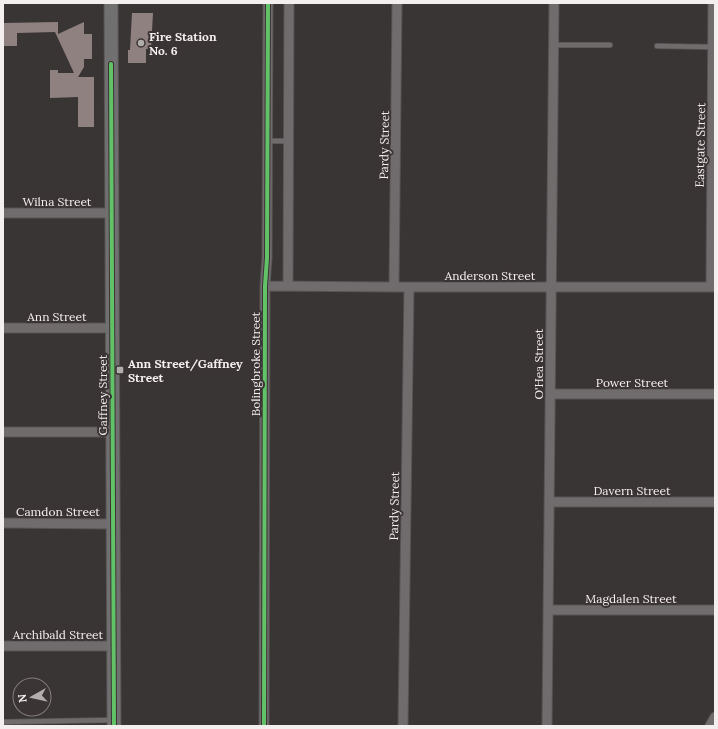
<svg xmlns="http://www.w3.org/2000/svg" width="718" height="729" font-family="Lora,serif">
<rect width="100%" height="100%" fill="#3a3535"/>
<path fill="#908181" d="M 132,13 L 153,13 L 151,49 L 146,49 L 146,63 L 128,63 L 128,50 L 130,50 Z
M 58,22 L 58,34 L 84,22 L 84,34 L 92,34 L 92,59 L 84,59 L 84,67 L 78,77 L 94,77 L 94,127 L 78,127 L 78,97 L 50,98 L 50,70 L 58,70 L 58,73 L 74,73 L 55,32 L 17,33 L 17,46 L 3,46 L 3,23 Z"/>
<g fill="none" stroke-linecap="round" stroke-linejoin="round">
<defs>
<path id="lane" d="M 554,45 L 610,45
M 657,46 L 713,47
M 268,141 L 289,141
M 3,722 L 113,720"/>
<path id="street" d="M 3,213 L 112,213
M 265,286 L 394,287 L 715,287
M 288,286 L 289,3
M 394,287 L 397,3
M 711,287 L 713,3
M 3,328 L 112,328
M 550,394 L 715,394
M 3,432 L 112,432
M 549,502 L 715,502
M 3,523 L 113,524
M 548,610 L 715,610
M 3,646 L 113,646
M 264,726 L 265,286 L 267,258 L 268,3
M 403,726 L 409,287
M 547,726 L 554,3
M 710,726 L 715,717"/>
<path id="secondary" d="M 111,3 L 114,726"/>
</defs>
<use href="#lane" stroke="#575454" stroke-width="6"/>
<use href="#street" stroke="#575454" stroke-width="11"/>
<use href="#secondary" stroke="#575454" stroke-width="15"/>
<use href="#lane" stroke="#706c6d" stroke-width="4.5"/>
<use href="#street" stroke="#706c6d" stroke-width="9"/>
<use href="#secondary" stroke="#717070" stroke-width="13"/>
<defs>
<path id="cycleway" d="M 111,64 L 114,726
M 264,726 L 265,286 L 267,258 L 268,3"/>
</defs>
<use href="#cycleway" stroke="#3b3434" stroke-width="6"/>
<use href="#cycleway" stroke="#61c268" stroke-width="4"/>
</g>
<g fill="#b3aeae" stroke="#3b3434" stroke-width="1.5">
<circle cx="141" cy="43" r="4"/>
<rect x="116" y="366" width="8" height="8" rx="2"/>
</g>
<g text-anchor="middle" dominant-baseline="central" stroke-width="4" stroke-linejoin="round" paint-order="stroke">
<g font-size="12" font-weight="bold" fill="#f4efef" stroke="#3b3434" text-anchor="start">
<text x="149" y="36">Fire Station<tspan x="149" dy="14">No. 6</tspan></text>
<text x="128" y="363">Ann Street/Gaffney<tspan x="128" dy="14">Street</tspan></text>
</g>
<g font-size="12" fill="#f4efef" stroke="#3b3434">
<text transform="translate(384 145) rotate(-89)">Pardy Street</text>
<text transform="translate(700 145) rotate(-89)">Eastgate Street</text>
<text x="57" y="201">Wilna Street</text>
<text x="490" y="275">Anderson Street</text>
<text x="57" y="316">Ann Street</text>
<text transform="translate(255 364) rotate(-90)">Bolingbroke Street</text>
<text transform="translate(538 364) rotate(-90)">O'Hea Street</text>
<text x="632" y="382">Power Street</text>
<text transform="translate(102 395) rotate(-90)">Gaffney Street</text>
<text x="632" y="490">Davern Street</text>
<text transform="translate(394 506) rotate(-89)">Pardy Street</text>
<text x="58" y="511">Camdon Street</text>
<text x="631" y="598">Magdalen Street</text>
<text x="58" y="634">Archibald Street</text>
</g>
</g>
<rect width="718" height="729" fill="none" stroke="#f4efef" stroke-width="8"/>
<g transform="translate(32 697) rotate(262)"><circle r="19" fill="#3b3434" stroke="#857f7f"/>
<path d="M0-3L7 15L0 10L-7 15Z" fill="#b3aeae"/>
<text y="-6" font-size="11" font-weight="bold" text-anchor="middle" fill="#f4efef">N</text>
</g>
</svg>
